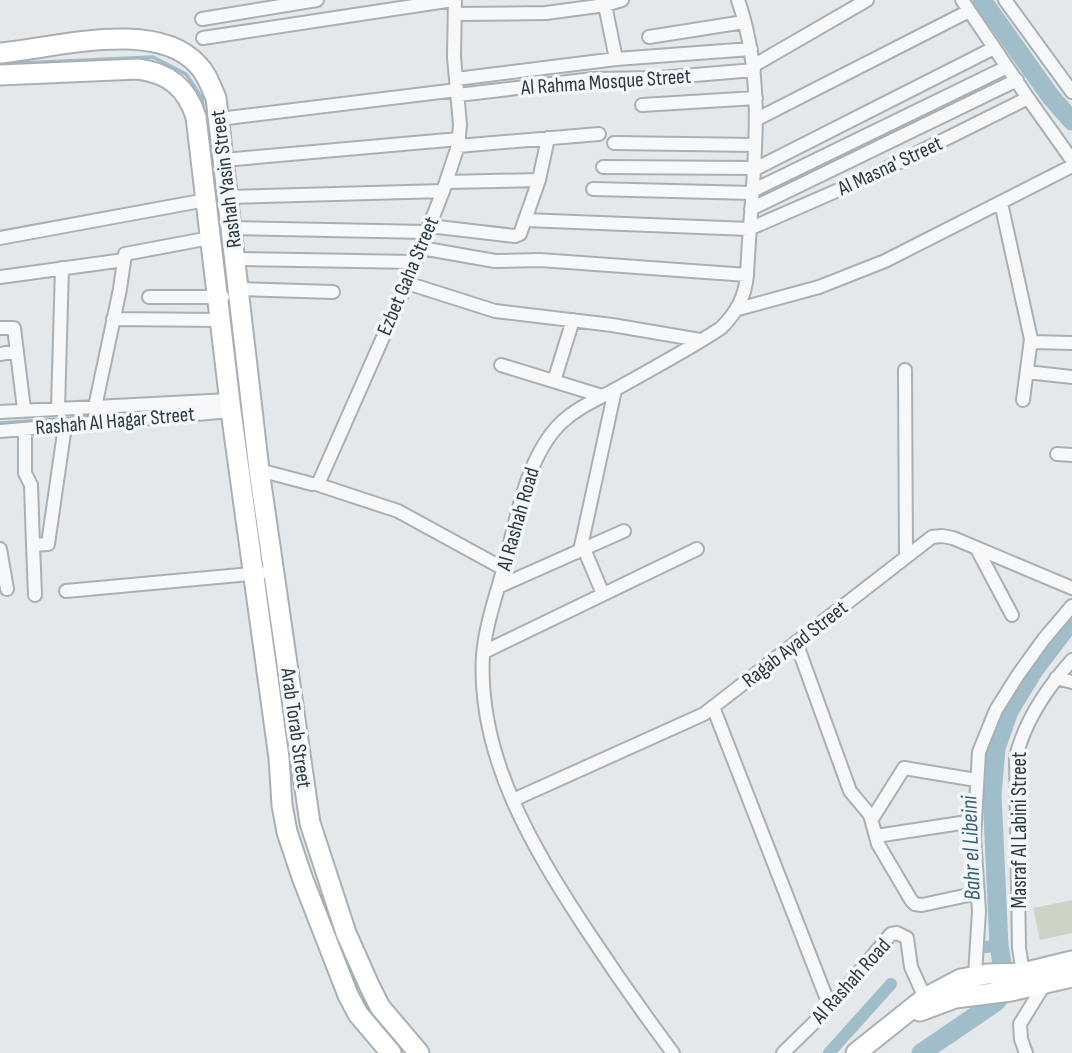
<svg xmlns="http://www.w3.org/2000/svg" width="1072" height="1053" font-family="'Sofia Sans Condensed',sans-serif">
<rect width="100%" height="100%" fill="#e4e8eb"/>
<path fill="#ccd5c5" d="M 1072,900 L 1072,933 L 1040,940 L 1033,908 Z"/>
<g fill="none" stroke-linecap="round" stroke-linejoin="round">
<path stroke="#a0bdca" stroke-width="3.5" d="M 0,64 L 153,57 L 186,74 L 202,98 L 204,115
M 209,143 L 221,226
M 0,423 L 75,418"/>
<path stroke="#a0bdca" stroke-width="12" d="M 986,947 L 999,945
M 829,1053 L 891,984"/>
<path stroke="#a0bdca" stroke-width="19" d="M 982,0 L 1051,97 L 1072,121
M 921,1053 L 996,1002 L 1006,989 L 999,945 L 992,794 L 996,748 L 1009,711 L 1034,670 L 1072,620"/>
<defs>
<path id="street" d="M 962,0 L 1028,98 L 1072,160
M 1005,0 L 1072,92
M 455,14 L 546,13 L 605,5
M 202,19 L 317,0
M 649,37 L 744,22
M 203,38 L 453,0
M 616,59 L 605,5 L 622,0
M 753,66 L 867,0
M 456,79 L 616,59 L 751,49
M 458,95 L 593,79 L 659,78 L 754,70
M 642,105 L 756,98
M 219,119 L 457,90
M 757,119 L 969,11
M 614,143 L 755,145
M 458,146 L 599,134
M 224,160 L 459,139
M 603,167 L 754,168
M 753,170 L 994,48
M 446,182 L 539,180
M 593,189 L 752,193
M 752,191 L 1007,67
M 229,197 L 443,191
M 1001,203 L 1031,339 L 1023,400
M 751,209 L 1017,80
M 525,220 L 749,229 L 873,175 L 1028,98
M 429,226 L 515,236 L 520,234 L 539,180 L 548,138
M 232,228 L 427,232
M 0,238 L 206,200
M 421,248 L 495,261 L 540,260 L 747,275
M 235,259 L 415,262
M 0,277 L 124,260
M 407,283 L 495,311 L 612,325 L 700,340
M 237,289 L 333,292
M 149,297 L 223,297
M 738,309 L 819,287 L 885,261 L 1072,166
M 113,319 L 220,320
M 0,328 L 14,328 L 24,409
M 1031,342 L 1072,343
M 0,354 L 17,351
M 501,365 L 602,396
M 905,370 L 906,557
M 1027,372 L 1072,377
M 554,381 L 573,320
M 95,407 L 120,289 L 125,254 L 210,238
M 58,408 L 62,268
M 0,412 L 229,400
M 25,429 L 25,473 L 31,485 L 33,545
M 0,431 L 231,411
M 1057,454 L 1072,455
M 259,470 L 312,484 L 319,482 L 407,283 L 443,191 L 458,146 L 460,125 L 454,57 L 455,0
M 316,484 L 398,511 L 504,569
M 0,549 L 7,589
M 584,549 L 603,594
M 977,549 L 1012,615
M 580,551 L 615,390
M 500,586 L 624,531
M 66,591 L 261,573
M 35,595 L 33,545 L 48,544 L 65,426
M 796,642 L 850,791 L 870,815 L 878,844 L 911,900 L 915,904 L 922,905 L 978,893
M 484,652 L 697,549
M 1056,678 L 1072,682
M 713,707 L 830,1007
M 513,800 L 704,714 L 932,537 L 942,536 L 953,538 L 1072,588
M 872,819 L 904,768 L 976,780
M 876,836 L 974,821
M 1023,973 L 1019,948 L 1016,757 C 1025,720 1047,688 1072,660
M 975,975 L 979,911 L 974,837 L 979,752 L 996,710 L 1018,675 L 1044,639 L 1072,606
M 673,1053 C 643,1013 615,973 588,932 C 534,850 477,757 483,655 C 486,620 500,585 508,552 C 518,509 530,452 562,422 C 578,407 598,399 616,389 C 651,369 688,350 721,328 C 737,312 745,297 747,275 C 751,183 769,89 738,0
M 783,1053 L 830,1007 L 891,934 L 897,933 L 907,938 L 911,967 L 925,998
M 1026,1053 L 1021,1039 L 1020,1024 L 1044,985"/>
<path id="secondary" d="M 0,53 C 55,48 156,18 198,65 C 207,74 211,87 216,98 L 259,470 L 310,823 L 346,933 L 369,985 L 380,1007 L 419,1053
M 0,75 L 138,69 C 169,73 187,88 196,117 L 231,411 L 279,758 L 282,805 L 287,832 L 302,877 L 348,995 L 358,1014 L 391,1053
M 920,1011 L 955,998 L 1011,991 L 1072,977
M 856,1053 L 925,998 L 961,979 L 987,974 L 1023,973 L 1072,961"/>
</defs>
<use href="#street" stroke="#a9b0b5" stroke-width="16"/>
<use href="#secondary" stroke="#a9b0b5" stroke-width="23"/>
<use href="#street" stroke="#f7f8fa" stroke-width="12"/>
<use href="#secondary" stroke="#fff" stroke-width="19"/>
</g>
<g text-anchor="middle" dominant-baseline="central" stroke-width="7" stroke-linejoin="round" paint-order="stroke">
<g font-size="21" fill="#2c3943" stroke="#f4f7f9">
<text transform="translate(606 82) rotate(-4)">Al Rahma Mosque Street</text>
<text transform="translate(890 166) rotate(-25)">Al Masna' Street</text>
<text transform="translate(226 179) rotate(-97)">Rashah Yasin Street</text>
<text transform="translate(408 276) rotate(-67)">Ezbet Gaha Street</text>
<text transform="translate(115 421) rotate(-5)">Rashah Al Hagar Street</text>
<text transform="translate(518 519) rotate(-74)">Al Rashah Road</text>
<text transform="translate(795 644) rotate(-38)">Ragab Ayad Street</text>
<text transform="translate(296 728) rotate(82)">Arab Torab Street</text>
<text transform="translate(1019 830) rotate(-90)">Masraf Al Labini Street</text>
<text transform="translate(851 981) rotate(-48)">Al Rashah Road</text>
</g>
<g font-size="23" font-style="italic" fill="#376076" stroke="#f4f7f9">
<text transform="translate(971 848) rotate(-92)">Bahr el Libeini</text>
</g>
</g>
</svg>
